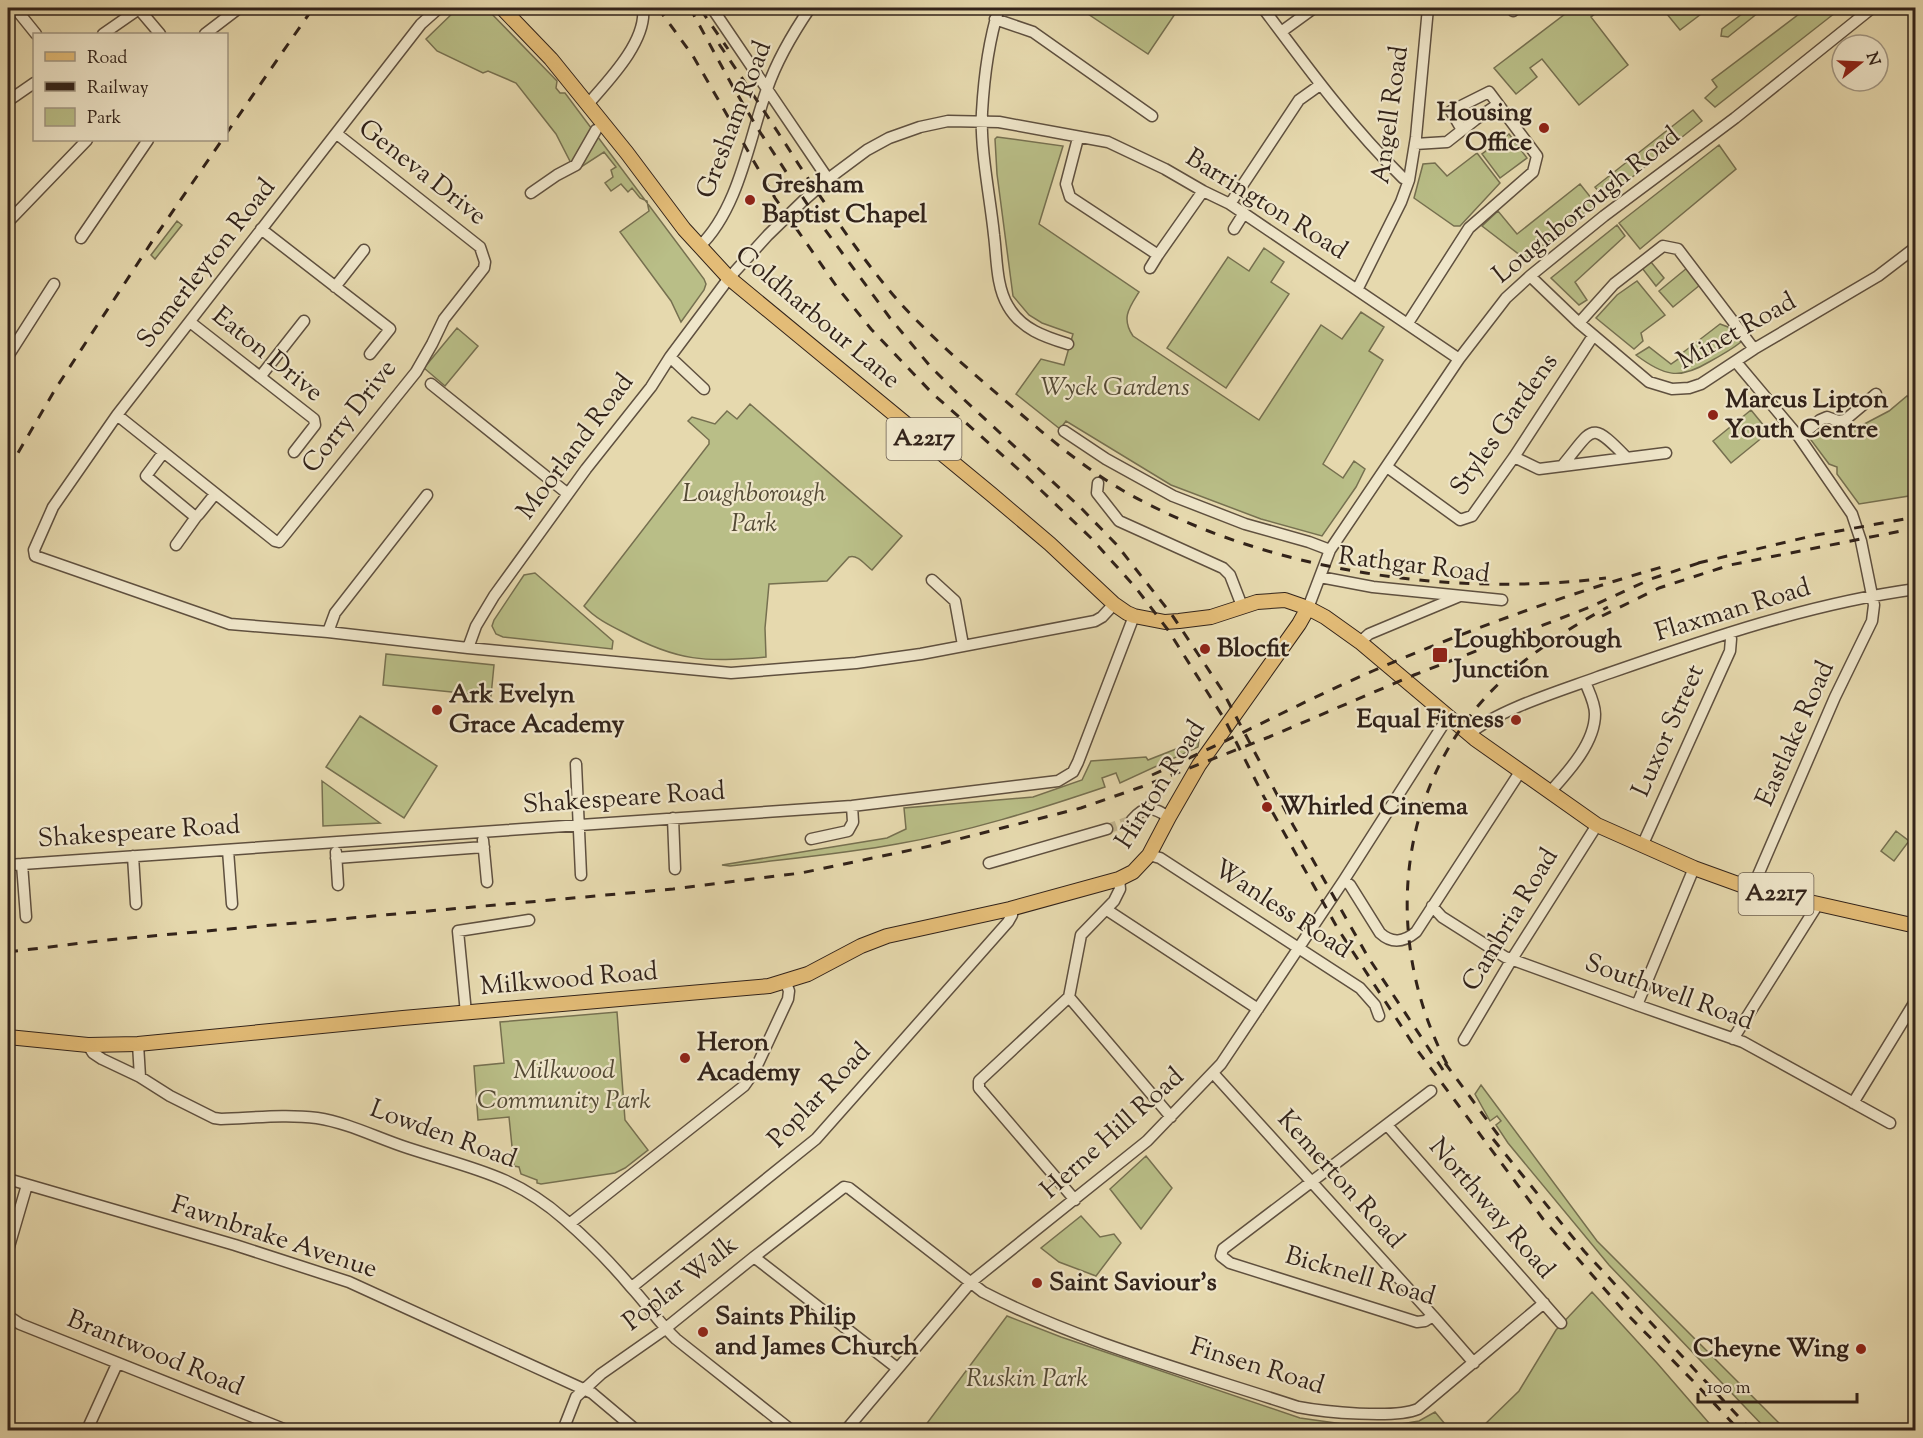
<svg xmlns="http://www.w3.org/2000/svg" width="1923" height="1438" font-family="'Sorts Mill Goudy',serif">
<rect width="100%" height="100%" fill="#e6d9ae"/>
<filter id="stains"><feTurbulence type="fractalNoise" baseFrequency=".00333" numOctaves="4"/><feColorMatrix values="0 0 0 0 .2 0 0 0 0 .09 0 0 0 0 .02 0 0 0 .5 -.17"/></filter>
<radialGradient id="worn" r=".72"><stop offset=".6" stop-color="#630" stop-opacity="0"/><stop offset="1" stop-color="#630" stop-opacity=".3"/></radialGradient>
<path fill="#b9be87" stroke="#767050" stroke-width="1.5" d="M 458,8 L 486,8 L 557,81 L 556,88 L 560,93 L 565,93 L 704,279 L 706,284 L 704,290 L 681,322 L 671,301 L 620,232 L 649,211 L 647,201 L 640,198 L 632,188 L 628,192 L 621,184 L 611,191 L 605,183 L 613,177 L 611,170 L 616,167 L 604,152 L 575,171 L 556,134 L 516,83 L 488,71 L 483,73 L 437,51 L 426,39 Z
M 1079,8 L 1179,8 L 1148,54 Z
M 1573,8 L 1603,8 L 1591,17 L 1628,65 L 1579,105 L 1542,59 L 1530,68 L 1537,77 L 1516,94 L 1494,68 Z
M 1662,8 L 1709,8 L 1680,30 Z
M 1750,8 L 1764,8 L 1728,37 L 1721,36 L 1722,29 Z
M 1807,8 L 1811,8 L 1816,13 L 1823,8 L 1831,8 L 1835,13 L 1715,107 L 1705,98 L 1717,87 L 1712,80 Z
M 1693,110 L 1702,121 L 1605,199 L 1595,187 Z
M 1509,134 L 1527,158 L 1500,178 L 1482,154 Z
M 997,137 L 1063,146 L 1039,224 L 1139,292 C 1129,308 1121,318 1133,336 L 1259,420 L 1321,325 L 1342,339 L 1361,312 L 1384,327 L 1369,351 L 1383,360 L 1323,464 L 1343,478 L 1354,461 L 1365,469 L 1356,487 L 1322,536 L 1261,519 L 1171,485 L 1066,421 L 1060,429 L 1016,394 L 1041,359 L 1064,365 L 1073,334 L 1042,323 L 1029,315 L 1013,296 L 997,174 L 995,139 Z
M 1719,145 L 1736,169 L 1640,249 L 1619,223 Z
M 1477,153 L 1500,183 L 1460,226 L 1454,226 L 1414,198 L 1423,164 L 1435,163 L 1447,176 Z
M 1580,184 L 1596,204 L 1525,259 L 1482,226 L 1498,211 L 1517,234 Z
M 177,221 L 182,225 L 155,259 L 151,255 Z
M 1617,225 L 1625,236 L 1575,282 L 1587,300 L 1579,305 L 1551,278 Z
M 1264,248 L 1284,262 L 1271,282 L 1289,294 L 1226,388 L 1167,348 L 1228,257 L 1249,271 Z
M 1651,262 L 1664,278 L 1656,286 L 1642,268 Z
M 1687,268 L 1700,285 L 1673,307 L 1659,291 Z
M 1637,281 L 1665,315 L 1641,333 L 1643,341 L 1634,349 L 1596,318 L 1617,295 Z
M 1720,324 L 1728,327 L 1741,342 C 1731,350 1720,356 1709,362 C 1679,380 1664,376 1636,355 L 1649,347 L 1671,364 L 1681,357 L 1681,354 Z
M 457,328 L 478,346 L 445,386 L 424,368 Z
M 1907,396 L 1912,399 L 1915,398 L 1915,495 L 1859,504 L 1837,474 L 1837,467 L 1829,464 L 1808,436 L 1810,431 C 1822,425 1832,429 1844,425 L 1851,431 L 1889,411 Z
M 750,404 L 902,536 L 872,570 C 865,565 858,554 849,557 L 827,581 L 769,584 L 765,628 L 766,657 C 705,662 679,662 623,632 C 609,625 595,618 584,606 L 709,444 L 709,440 L 688,421 L 692,417 L 715,424 L 727,411 L 737,419 Z
M 1751,410 L 1769,432 L 1731,463 L 1713,441 Z
M 535,573 L 613,641 L 612,649 L 503,637 L 496,634 L 492,626 L 494,620 L 524,575 Z
M 386,654 L 494,665 L 491,696 L 383,685 Z
M 360,716 L 437,766 L 404,818 L 326,767 Z
M 1199,740 L 1198,747 L 1120,783 L 1116,773 L 1102,778 L 1105,787 C 1037,810 967,832 897,844 C 842,854 785,859 730,866 L 722,865 L 887,838 L 906,829 L 904,808 L 1033,797 L 1082,780 L 1091,761 L 1146,757 L 1148,760 Z
M 322,781 L 380,823 L 323,826 Z
M 1896,831 L 1909,841 L 1894,861 L 1881,851 Z
M 617,1012 L 625,1120 L 648,1150 L 625,1168 L 615,1173 L 541,1184 L 537,1183 L 537,1180 L 521,1174 L 519,1167 L 514,1166 L 509,1117 L 478,1120 L 474,1066 L 504,1063 L 500,1022 Z
M 1481,1085 L 1597,1241 L 1786,1430 L 1767,1430 L 1609,1265 L 1508,1143 L 1496,1125 L 1501,1121 L 1497,1116 L 1490,1121 L 1475,1094 Z
M 1146,1156 L 1172,1188 L 1141,1229 L 1110,1189 Z
M 1081,1216 L 1100,1237 L 1114,1234 L 1121,1243 L 1096,1276 L 1059,1262 L 1041,1248 Z
M 1592,1292 L 1657,1363 L 1715,1430 L 1479,1430 L 1519,1391 L 1556,1330 Z
M 1007,1316 L 1061,1337 L 1300,1418 L 1343,1424 L 1401,1424 L 1419,1421 L 1435,1412 L 1450,1430 L 922,1430 Z"/>
<g fill="none" stroke-linecap="round" stroke-linejoin="round">
<path stroke="#c2b590" stroke-width="10" stroke-dasharray="10 5" stroke-linecap="butt" d="M 1107,829 L 1132,820"/>
<defs>
<path id="minor" d="M 15,8 L 36,34
M 138,8 L 160,34
M 439,8 L 421,24 L 117,415 L 53,507 L 34,550 L 35,556 L 230,624 L 328,632 L 468,648 L 731,673 L 856,663 L 921,654 L 1095,621 L 1102,617 L 1114,604
M 712,8 L 828,179
M 999,8 C 989,40 984,77 982,112 C 980,150 990,196 994,235 C 997,258 996,286 1008,306 C 1021,329 1045,337 1068,344
M 1263,8 C 1307,67 1350,126 1403,178 L 1409,180
M 1511,8 L 1513,11
M 995,19 L 1033,32 L 1152,116
M 1281,32 L 1314,8
M 103,34 L 139,9
M 205,34 L 239,8
M 8,101 L 34,83
M 588,104 C 609,80 647,41 643,8
M 1078,138 L 1066,184 L 1070,197 L 1158,255 L 1203,191
M 1415,144 L 1447,142 L 1475,120 L 1498,104
M 531,193 L 557,175 L 576,165 L 596,130
M 1230,204 L 1299,100 L 1320,85
M 8,222 L 87,140
M 261,229 L 390,329 L 370,354
M 1234,229 L 1244,213
M 81,238 L 148,140
M 699,247 C 739,209 749,139 767,89 C 777,60 793,33 810,8
M 1150,268 L 1158,255
M 1530,276 L 1579,323 L 1649,382 L 1672,389 L 1689,388 L 1701,384 L 1754,349 L 1878,276 L 1916,247
M 335,287 L 364,250
M 1357,290 L 1401,202 L 1409,180 L 1416,137 L 1428,8
M 190,322 L 314,419 L 315,425 L 294,452
M 1408,323 L 1469,228 L 1533,172 L 1537,156 L 1489,92 L 1451,111 L 1462,130
M 1579,323 L 1614,284 L 1663,246 L 1678,249 L 1754,349
M 8,356 L 54,284
M 670,357 L 704,389
M 1736,362 L 1799,437 L 1852,514 L 1861,541 L 1874,605 L 1872,621 L 1835,697 L 1752,889
M 260,377 L 304,321
M 431,384 L 568,494
M 117,415 L 275,541 L 279,542 L 416,372 L 432,344 L 444,319 L 484,268 L 485,262 L 480,247 L 337,134
M 1064,431 L 1106,459 L 1173,496 L 1245,524 L 1309,542 L 1330,550
M 1799,437 L 1820,420 L 1827,417 L 1838,421 L 1845,420 L 1876,394
M 163,453 L 146,476 L 193,515 L 196,517 L 199,514 L 215,494
M 1514,457 L 1539,469 L 1666,453
M 1562,466 C 1594,428 1589,419 1627,458
M 1387,467 L 1460,520 L 1472,516 L 1514,457 L 1593,336
M 1098,483 L 1097,493 L 1119,521 L 1223,568 L 1230,575 L 1242,606
M 176,545 L 196,517
M 1320,577 L 1373,587 L 1502,600
M 932,580 L 955,601 L 963,645
M 1308,608 L 1330,550 L 1459,359 L 1506,298 L 1530,276 L 1604,216 L 1735,118 L 1872,8
M 328,632 L 335,613 L 427,495
M 1360,642 L 1369,634 L 1460,596
M 468,648 L 476,626 L 494,596 L 586,469 L 651,387 L 670,357 L 729,278 L 768,235 L 803,201 L 828,179 L 867,150 L 889,138 L 920,127 L 948,121 L 999,122 L 1108,142 L 1165,169 L 1203,191 L 1230,204 L 1459,359
M 1469,734 C 1500,709 1560,691 1598,677 C 1702,641 1806,604 1916,589
M 576,764 L 581,875
M 1550,792 C 1568,772 1595,743 1595,714 C 1595,703 1589,692 1585,682
M 673,818 L 675,869
M 1132,820 C 1146,804 1152,807 1169,817
M 811,839 L 848,831 L 853,822 L 852,806
M 483,840 L 487,882
M 1642,846 L 1730,651 L 1731,639 L 1729,633
M 228,850 L 232,904
M 336,852 L 338,885
M 1149,855 L 1160,858 L 1360,988 L 1375,1005 L 1379,1016
M 133,856 L 136,904
M 336,858 L 484,847
M 989,863 L 1107,829
M 22,864 L 26,917
M 8,865 L 852,806 L 1058,781 L 1073,772 L 1078,762 L 1134,616
M 1344,880 L 1350,885 L 1380,933 C 1392,944 1404,942 1416,932 L 1520,772
M 1432,906 L 1442,917 L 1505,957 L 1637,1005 L 1743,1042 L 1890,1123
M 1107,910 L 1258,1009
M 1069,997 L 1171,1117
M 1637,1005 L 1694,868
M 466,1013 L 458,931 L 529,920
M 1733,1039 L 1818,904
M 1464,1040 L 1512,959 L 1597,825
M 138,1044 L 140,1077
M 88,1045 L 93,1053 L 102,1059 L 140,1077 L 170,1096 L 214,1118 L 221,1119 C 253,1118 285,1114 317,1118 C 349,1123 377,1138 408,1148 C 469,1168 513,1174 564,1219 C 588,1240 611,1263 631,1287 C 647,1304 659,1323 676,1339 L 791,1430
M 1213,1073 L 1433,1316
M 1431,1091 L 1223,1249 L 1221,1256 L 1230,1263 L 1417,1322 L 1425,1321 L 1433,1316 L 1474,1363
M 1853,1103 L 1916,1000
M 1387,1125 L 1561,1323
M 8,1179 L 235,1245 L 349,1282 L 592,1393 L 636,1430
M 1075,1200 L 979,1088 L 979,1081 L 1069,997 L 1081,935 L 1114,901 L 1120,889 L 1119,879
M 571,1225 L 573,1221 L 744,1086 L 754,1072 L 788,999 L 789,991 L 786,983
M 8,1250 L 27,1185
M 754,1257 L 897,1368
M 632,1287 L 816,1139 L 1008,922 L 1012,915 L 1010,909
M 8,1316 L 20,1324 L 286,1430
M 87,1430 L 117,1364
M 563,1430 L 576,1397 L 601,1374 L 661,1332 L 754,1257 L 844,1187 L 849,1188 L 983,1292 C 1079,1342 1195,1373 1298,1407 C 1324,1412 1395,1419 1418,1409 L 1544,1303
M 846,1430 L 971,1282 L 1147,1141 L 1221,1064 L 1344,880 L 1448,717"/>
<path id="major" d="M 502,8 L 551,59 L 627,153 L 684,229 L 729,278 L 991,494 L 1050,544 L 1114,604 L 1127,613 L 1134,616 L 1165,622 L 1179,621 L 1211,617 L 1257,602 L 1285,600 L 1308,608 L 1325,617 L 1360,642 L 1475,739 L 1597,825 L 1694,868 L 1752,889 L 1916,926
M 8,1037 L 88,1045 L 138,1044 L 403,1018 L 769,986 L 808,974 L 861,946 L 887,936 L 1010,909 L 1119,879 L 1133,872 L 1149,855 L 1169,817 L 1199,765 L 1299,624 L 1308,608"/>
</defs>
<use href="#minor" stroke="#5f503f" stroke-width="13"/>
<use href="#major" stroke="#32231a" stroke-width="16"/>
<use href="#minor" stroke="#efe6ca" stroke-width="10"/>
<use href="#major" stroke="#e3bc77" stroke-width="14"/>
<path stroke="#32231a" stroke-width="3" stroke-dasharray="10 10" stroke-linecap="butt" d="M 658,8 L 693,56 L 775,198 L 837,287 L 871,329 L 932,393 L 1026,476 L 1091,538 L 1136,588 L 1168,630 L 1225,720 L 1264,797 L 1338,929 L 1415,1047 L 1543,1219 L 1622,1309 L 1694,1382 L 1739,1430
M 690,8 L 733,87 L 758,129 L 815,216 L 890,318 L 930,366 L 957,393 L 1081,508 L 1116,544 L 1172,615 L 1222,690 L 1293,825 L 1368,957 L 1447,1076
M 701,10 L 728,49
M 719,44 C 746,84 773,124 799,165 C 831,212 863,261 901,304 C 936,342 976,376 1015,409 C 1049,438 1083,467 1122,490 C 1261,570 1448,598 1606,578
M 226,134 L 313,8
M 8,470 L 56,388 L 155,237 L 222,140
M 1698,563 L 1816,535 L 1916,517
M 1602,616 L 1659,588 L 1730,565 L 1916,528
M 1152,775 C 1227,742 1299,703 1375,670 C 1468,630 1564,595 1662,567
M 8,952 L 107,940 L 673,889 L 801,873 L 935,845 L 1081,808 L 1141,787 L 1269,737 L 1414,675 L 1590,607 L 1651,579 L 1705,561
M 1445,1063 L 1504,1143
M 1447,1064 C 1385,946 1394,800 1484,699 C 1518,661 1563,631 1608,607
M 1493,1139 L 1584,1251 L 1751,1430"/>
</g>
<g fill="#8f2418" stroke="#efe6ca" stroke-width="2">
<circle cx="1544" cy="128" r="6"/>
<circle cx="750" cy="200" r="6"/>
<circle cx="1713" cy="415" r="6"/>
<circle cx="1205" cy="649" r="6"/>
<rect x="1432" y="647" width="16" height="16" rx="3"/>
<circle cx="437" cy="710" r="6"/>
<circle cx="1516" cy="720" r="6"/>
<circle cx="1267" cy="807" r="6"/>
<circle cx="685" cy="1058" r="6"/>
<circle cx="1037" cy="1283" r="6"/>
<circle cx="703" cy="1332" r="6"/>
<circle cx="1861" cy="1349" r="6"/>
</g>
<g text-anchor="middle" dominant-baseline="central" stroke-width="4.5" stroke-linejoin="round" paint-order="stroke">
<g fill="#efe6ca" stroke="#6b5e4f" stroke-width="1.5">
<rect x="886.5" y="418" width="75" height="42" rx="4.5"/>
<rect x="1738.5" y="873" width="75" height="42" rx="4.5"/>
</g>
<g font-size="24" font-weight="bold" fill="#32231a">
<text x="924" y="439">A2217</text>
<text x="1776" y="894">A2217</text>
</g>
<g font-size="26" font-weight="bold" fill="#32231a" stroke="#efe6ca" text-anchor="start">
<text x="1532" y="113" text-anchor="end">Housing<tspan x="1532" dy="30">Office</tspan></text>
<text x="762" y="185">Gresham<tspan x="762" dy="30">Baptist Chapel</tspan></text>
<text x="1725" y="400">Marcus Lipton<tspan x="1725" dy="30">Youth Centre</tspan></text>
<text x="1454" y="640">Loughborough<tspan x="1454" dy="30">Junction</tspan></text>
<text x="1217" y="649">Blocfit</text>
<text x="449" y="695">Ark Evelyn<tspan x="449" dy="30">Grace Academy</tspan></text>
<text x="1504" y="720" text-anchor="end">Equal Fitness</text>
<text x="1279" y="807">Whirled Cinema</text>
<text x="697" y="1043">Heron<tspan x="697" dy="30">Academy</tspan></text>
<text x="1049" y="1283">Saint Saviour's</text>
<text x="715" y="1317">Saints Philip<tspan x="715" dy="30">and James Church</tspan></text>
<text x="1849" y="1349" text-anchor="end">Cheyne Wing</text>
</g>
<g font-size="26" fill="#32231a" stroke="#efe6ca">
<text transform="translate(1391 115) rotate(-82)">Angell Road</text>
<text transform="translate(735 120) rotate(-69)">Gresham Road</text>
<text transform="translate(422 173) rotate(38)">Geneva Drive</text>
<text transform="translate(1266 205) rotate(32)">Barrington Road</text>
<text transform="translate(1587 206) rotate(-39)">Loughborough Road</text>
<text transform="translate(207 264) rotate(-52)">Somerleyton Road</text>
<text transform="translate(817 318) rotate(40)">Coldharbour Lane</text>
<text transform="translate(1737 332) rotate(-29)">Minet Road</text>
<text transform="translate(267 355) rotate(39)">Eaton Drive</text>
<text transform="translate(350 417) rotate(-52)">Corry Drive</text>
<text transform="translate(1505 425) rotate(-55)">Styles Gardens</text>
<text transform="translate(576 447) rotate(-53)">Moorland Road</text>
<text transform="translate(1414 566) rotate(7)">Rathgar Road</text>
<text transform="translate(1733 611) rotate(-17)">Flaxman Road</text>
<text transform="translate(1669 731) rotate(-66)">Luxor Street</text>
<text transform="translate(1796 734) rotate(-66)">Eastlake Road</text>
<text transform="translate(1161 785) rotate(-58)">Hinton Road</text>
<text transform="translate(624 799) rotate(-4)">Shakespeare Road</text>
<text transform="translate(139 833) rotate(-4)">Shakespeare Road</text>
<text transform="translate(1282 910) rotate(33)">Wanless Road</text>
<text transform="translate(1511 920) rotate(-59)">Cambria Road</text>
<text transform="translate(569 980) rotate(-5)">Milkwood Road</text>
<text transform="translate(1669 993) rotate(20)">Southwell Road</text>
<text transform="translate(820 1096) rotate(-46)">Poplar Road</text>
<text transform="translate(1113 1134) rotate(-42)">Herne Hill Road</text>
<text transform="translate(443 1135) rotate(20)">Lowden Road</text>
<text transform="translate(1340 1180) rotate(48)">Kemerton Road</text>
<text transform="translate(1491 1209) rotate(49)">Northway Road</text>
<text transform="translate(274 1238) rotate(18)">Fawnbrake Avenue</text>
<text transform="translate(1360 1277) rotate(16)">Bicknell Road</text>
<text transform="translate(681 1284) rotate(-38)">Poplar Walk</text>
<text transform="translate(155 1354) rotate(22)">Brantwood Road</text>
<text transform="translate(1257 1367) rotate(17)">Finsen Road</text>
</g>
<g font-size="26" font-style="italic" fill="#544a35" stroke="#efe6ca">
<text x="1115" y="388">Wyck Gardens</text>
<text x="754" y="494">Loughborough<tspan x="754" dy="30">Park</tspan></text>
<text x="564" y="1071">Milkwood<tspan x="564" dy="30">Community Park</tspan></text>
<text x="1027" y="1379">Ruskin Park</text>
</g>
</g>
<rect width="1923" height="1438" fill="none" stroke="#e6d9ae" stroke-width="30"/>
<rect x="9" y="9" width="1905" height="1420" fill="none" stroke="#32231a" stroke-width="3"/>
<rect x="15" y="15" width="1893" height="1408" fill="none" stroke="#32231a" stroke-width="1.5"/>
<rect x="33" y="33" width="195" height="108" fill="#efe6ca" stroke="#a39884" stroke-width="1.5"/>
<rect x="45" y="52" width="30" height="9" fill="#e3bc77" stroke="#a39884" stroke-width="1.5"/>
<text x="87" y="63" font-size="18" fill="#32231a">Road</text>
<rect x="45" y="82" width="30" height="9" fill="#32231a" stroke="#a39884" stroke-width="1.5"/>
<text x="87" y="93" font-size="18" fill="#32231a">Railway</text>
<rect x="45" y="108" width="30" height="18" fill="#b9be87" stroke="#a39884" stroke-width="1.5"/>
<text x="87" y="123" font-size="18" fill="#32231a">Park</text>
<g transform="translate(1860 63) rotate(72)"><circle r="28" fill="#efe6ca" stroke="#a39884" stroke-width="1.5"/>
<path d="M0-4.5L10 22L0 15L-10 22Z" fill="#8f2418"/>
<text y="-9" font-size="16" font-weight="bold" text-anchor="middle" fill="#32231a">N</text>
</g>
<path d="M1698 1393v9h159v-9" fill="none" stroke="#32231a" stroke-width="3"/>
<text x="1707" y="1393" font-size="18" fill="#32231a" stroke="#efe6ca" stroke-width="4.5" paint-order="stroke">100 m</text>
<rect width="100%" height="100%" filter="url(#stains)"/>
<rect width="100%" height="100%" fill="url(#worn)"/>
</svg>
